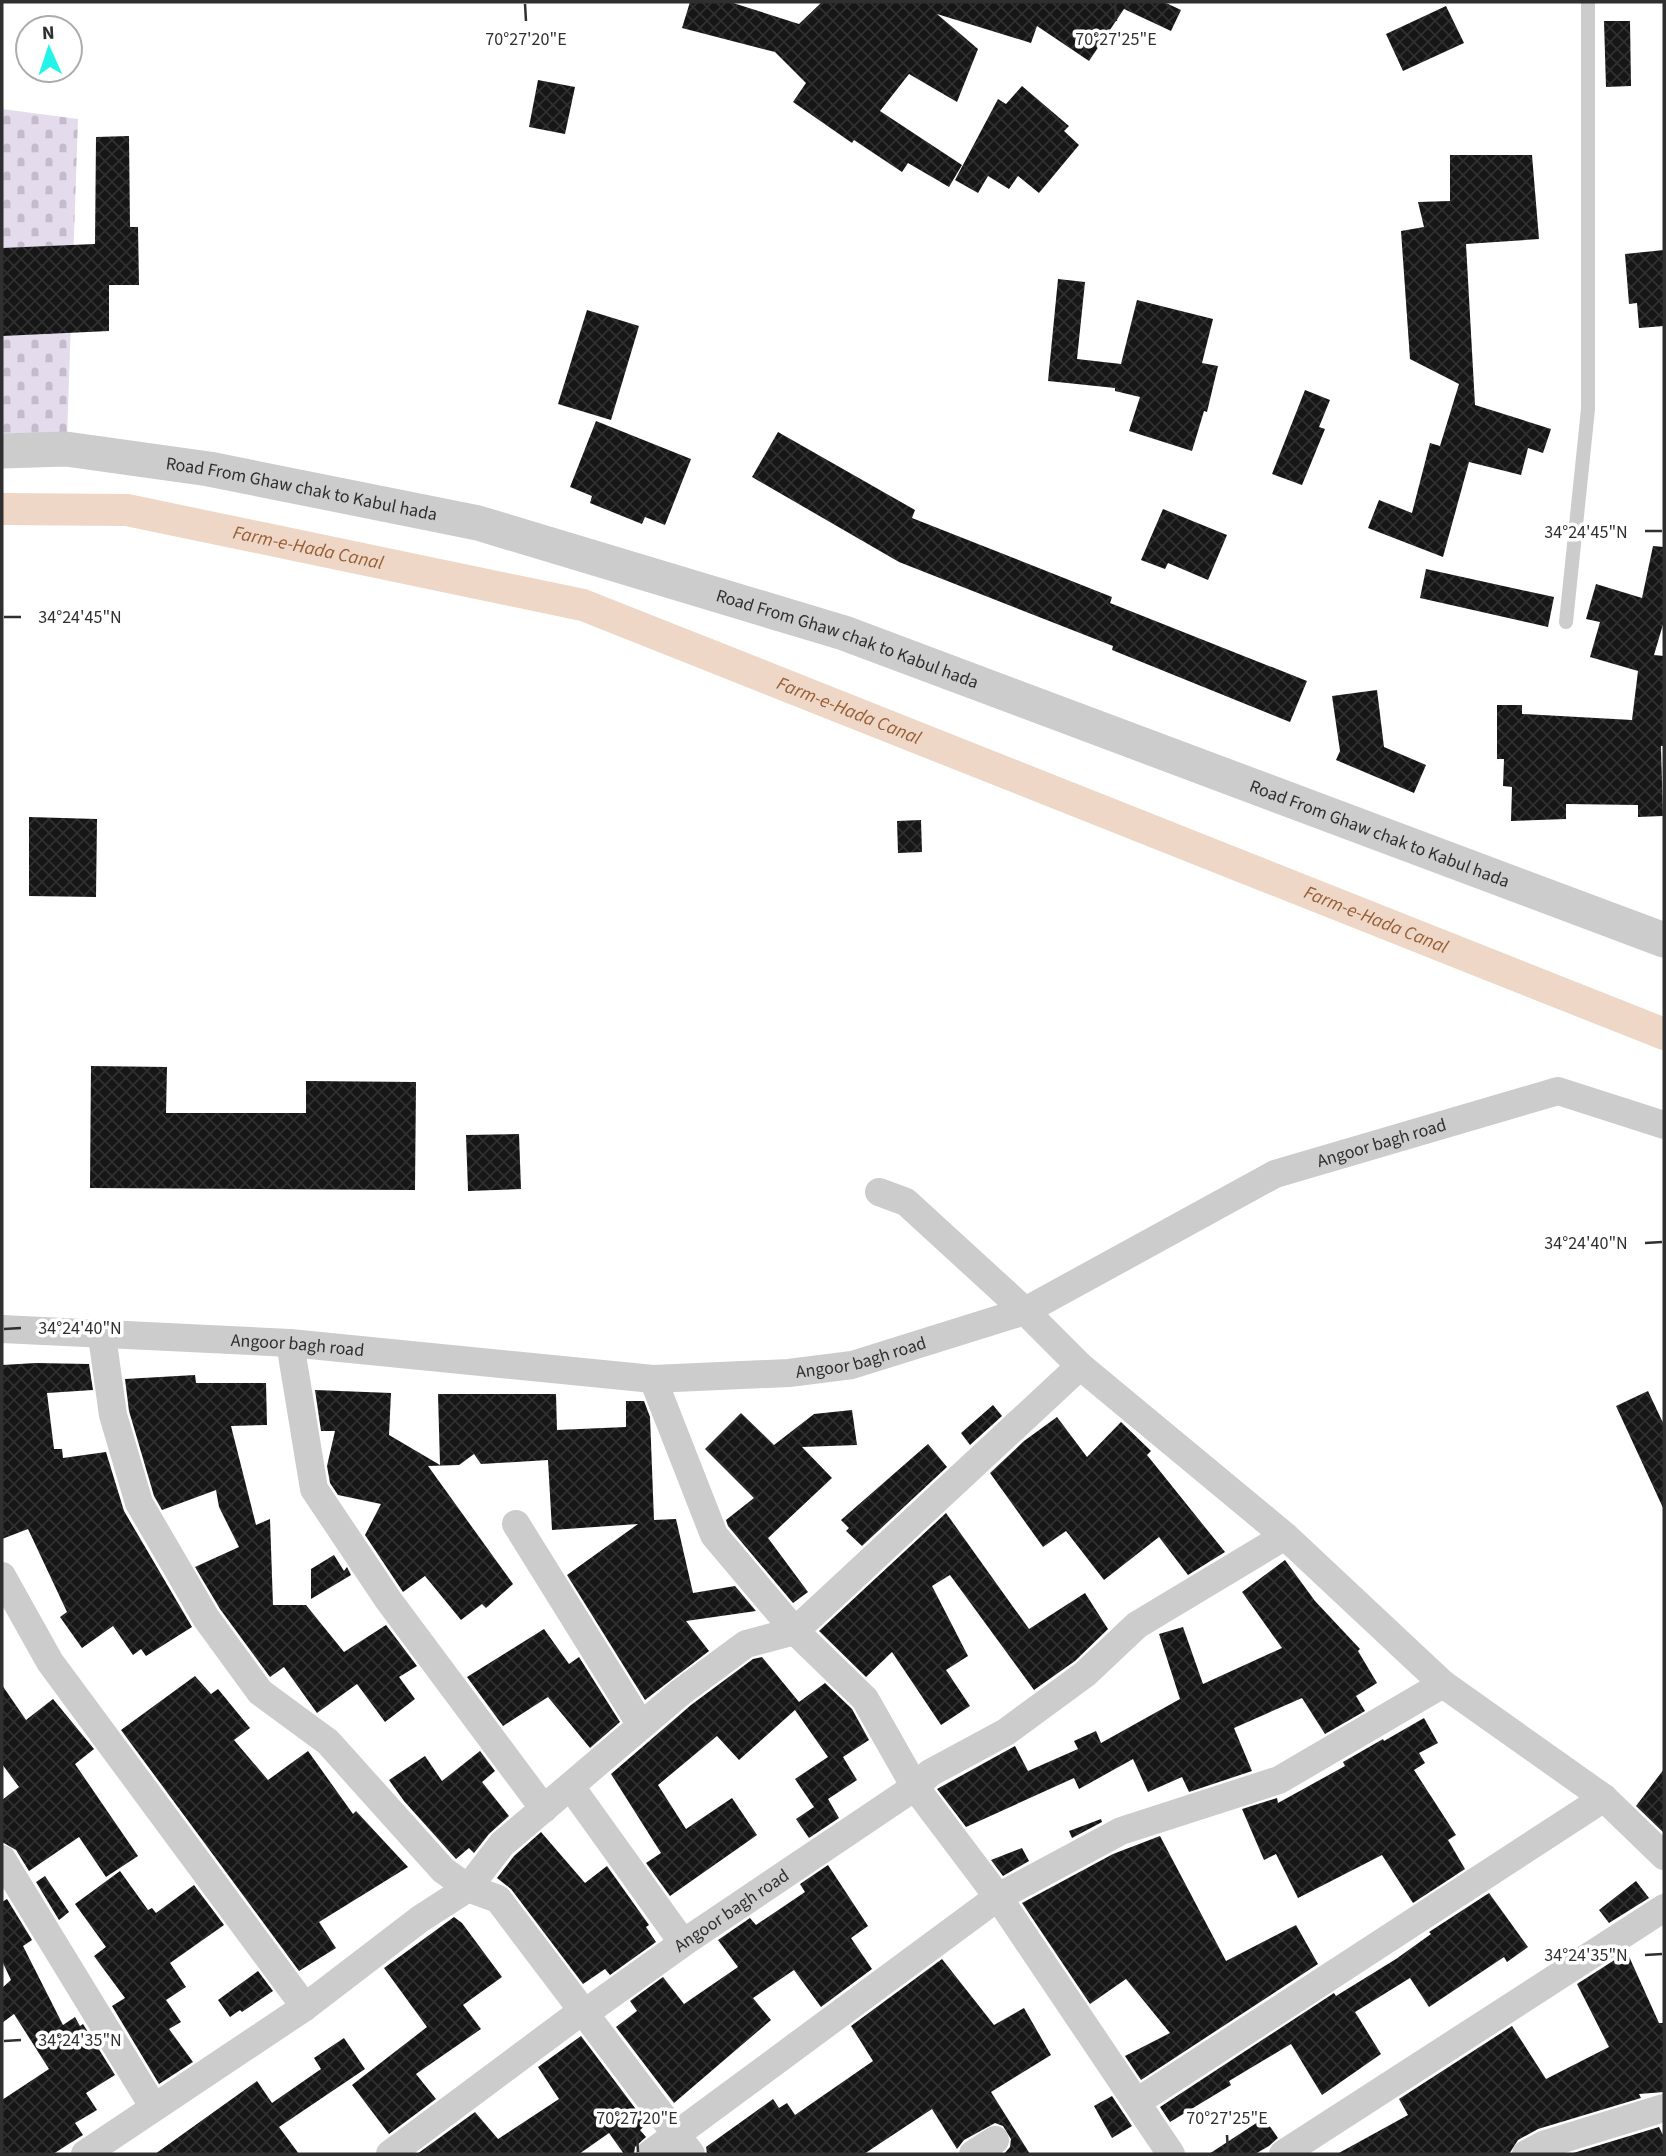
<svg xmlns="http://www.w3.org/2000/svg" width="1666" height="2156" font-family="'Source Sans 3',sans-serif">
<defs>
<pattern id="cemetery-stones" width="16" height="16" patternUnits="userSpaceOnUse" patternTransform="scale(1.75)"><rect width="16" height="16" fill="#e4dbed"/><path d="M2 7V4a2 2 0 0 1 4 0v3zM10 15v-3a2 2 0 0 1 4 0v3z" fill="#c4bccc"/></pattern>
<pattern id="building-cross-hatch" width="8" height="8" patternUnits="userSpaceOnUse" patternTransform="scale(1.75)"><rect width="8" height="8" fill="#161616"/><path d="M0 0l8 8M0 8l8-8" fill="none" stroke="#303030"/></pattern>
</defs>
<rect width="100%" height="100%" fill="#fff"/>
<path fill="url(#cemetery-stones)" d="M 2,109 L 78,119 L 67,437 L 2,439 Z"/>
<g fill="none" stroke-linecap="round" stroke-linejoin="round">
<path stroke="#eed7c6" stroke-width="32" id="s1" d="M 2,509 L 127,510 L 583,605 L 1664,1034"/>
</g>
<path fill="url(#building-cross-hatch)" d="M 690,2 L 730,2 L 799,24 L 822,2 L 1164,2 L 1181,10 L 1171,31 L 1124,9 L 1089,61 L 1037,26 L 1031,43 L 937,14 L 978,49 L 957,102 L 909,74 L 880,111 L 962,165 L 949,187 L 908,163 L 902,172 L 854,140 L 852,143 L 793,102 L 806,83 L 775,52 L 682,28 Z
M 1446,6 L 1464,43 L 1403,71 L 1386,34 Z
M 1604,21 L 1630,21 L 1631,86 L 1606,87 Z
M 538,80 L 575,87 L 565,134 L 529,127 Z
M 1022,86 L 1069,126 L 1064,131 L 1079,145 L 1039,193 L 1018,176 L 1009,189 L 988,176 L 978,193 L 955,180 L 998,99 L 1006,104 Z
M 129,136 L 130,227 L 138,227 L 139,285 L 109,285 L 109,331 L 2,336 L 2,248 L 95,244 L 96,137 Z
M 1450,155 L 1532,155 L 1539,239 L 1466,244 L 1475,405 L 1551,429 L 1543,453 L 1528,448 L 1521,475 L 1469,462 L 1443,557 L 1368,528 L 1379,500 L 1412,513 L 1430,443 L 1440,446 L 1459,384 L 1410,359 L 1401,231 L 1424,227 L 1418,202 L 1450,201 Z
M 1664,250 L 1664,326 L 1639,328 L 1637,303 L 1629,304 L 1625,254 Z
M 1058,279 L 1085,282 L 1077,359 L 1121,364 L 1137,300 L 1213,319 L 1202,363 L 1218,366 L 1207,412 L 1204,411 L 1192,451 L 1129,431 L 1140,397 L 1115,391 L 1115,388 L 1048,381 Z
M 587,310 L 639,326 L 611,420 L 558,404 Z
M 1305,390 L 1330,400 L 1319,427 L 1325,429 L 1302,485 L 1272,474 Z
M 596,421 L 691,459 L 665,525 L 645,517 L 642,524 L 590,503 L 592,496 L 570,487 Z
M 778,432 L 915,510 L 912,518 L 1112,597 L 1110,603 L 1307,681 L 1290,722 L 1112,650 L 1113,646 L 899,562 L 752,477 Z
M 1163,509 L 1227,535 L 1208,580 L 1168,563 L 1165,569 L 1141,560 Z
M 1653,546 L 1664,547 L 1664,621 L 1654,655 L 1664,656 L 1664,746 L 1661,746 L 1663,816 L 1638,817 L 1638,805 L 1566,804 L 1566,819 L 1511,821 L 1512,787 L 1503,786 L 1504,759 L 1497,759 L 1497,705 L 1522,705 L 1522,714 L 1632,720 L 1638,671 L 1590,657 L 1600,622 L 1586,619 L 1596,584 L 1642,598 Z
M 1426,569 L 1554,597 L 1548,627 L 1420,598 Z
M 1377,690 L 1384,747 L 1426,765 L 1414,793 L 1336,760 L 1340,751 L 1332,696 Z
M 29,817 L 97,819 L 96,897 L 29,896 Z
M 921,820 L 922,852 L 898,853 L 897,821 Z
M 91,1066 L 167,1067 L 166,1113 L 306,1113 L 306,1081 L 416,1082 L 415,1190 L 90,1188 Z
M 519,1134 L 521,1189 L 468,1191 L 466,1135 Z
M 36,1363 L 89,1364 L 93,1390 L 47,1393 L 54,1449 L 62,1449 L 63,1458 L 106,1452 L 124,1511 L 192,1627 L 146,1656 L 141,1649 L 133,1655 L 113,1626 L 82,1648 L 60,1617 L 67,1612 L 28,1529 L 2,1539 L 2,1365 Z
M 195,1375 L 196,1383 L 266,1383 L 267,1425 L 231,1426 L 256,1525 L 270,1519 L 273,1605 L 306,1605 L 344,1652 L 386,1625 L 417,1666 L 399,1677 L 415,1699 L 385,1722 L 357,1684 L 317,1713 L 284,1667 L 270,1677 L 220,1609 L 195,1567 L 239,1547 L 219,1507 L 216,1490 L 162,1510 L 154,1496 L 129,1411 L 125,1379 Z
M 315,1390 L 391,1393 L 389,1435 L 440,1465 L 438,1394 L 556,1394 L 557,1430 L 626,1427 L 626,1401 L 644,1401 L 650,1417 L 654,1520 L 676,1519 L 693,1593 L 735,1586 L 756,1611 L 686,1621 L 709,1651 L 645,1700 L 567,1575 L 638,1524 L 552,1530 L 548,1460 L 481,1464 L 474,1454 L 459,1465 L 428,1466 L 513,1584 L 486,1608 L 482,1604 L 461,1620 L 425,1576 L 403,1592 L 365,1535 L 381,1504 L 338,1495 L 330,1483 L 327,1466 L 335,1431 L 321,1431 Z
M 1648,1391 L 1664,1425 L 1664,1510 L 1616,1406 Z
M 993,1405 L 1002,1416 L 970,1445 L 961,1433 Z
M 852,1410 L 857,1445 L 802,1447 L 832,1478 L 768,1538 L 808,1592 L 793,1603 L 728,1526 L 726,1520 L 754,1498 L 705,1449 L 741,1413 L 774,1445 L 814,1414 Z
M 1057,1417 L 1087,1457 L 1121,1422 L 1151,1451 L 1147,1455 L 1225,1552 L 1188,1575 L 1159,1537 L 1104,1580 L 1066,1531 L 1043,1547 L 990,1473 L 1024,1441 Z
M 928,1444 L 947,1467 L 862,1546 L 846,1531 L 849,1528 L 841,1520 Z
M 946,1513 L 1029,1629 L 1085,1593 L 1108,1629 L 1075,1661 L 1034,1690 L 950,1575 L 932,1586 L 968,1656 L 946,1670 L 970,1706 L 941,1725 L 892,1652 L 866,1677 L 819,1631 Z
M 334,1555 L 344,1571 L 347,1567 L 351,1575 L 311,1599 L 311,1569 Z
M 1285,1560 L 1315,1601 L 1360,1649 L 1358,1651 L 1377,1683 L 1356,1696 L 1365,1711 L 1325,1734 L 1302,1698 L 1234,1728 L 1252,1771 L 1189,1792 L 1182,1777 L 1148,1792 L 1133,1759 L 1079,1789 L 1074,1778 L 966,1827 L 937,1789 L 1015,1746 L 1028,1771 L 1078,1749 L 1074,1741 L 1096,1731 L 1101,1743 L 1180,1699 L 1159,1634 L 1183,1627 L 1203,1684 L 1282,1648 L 1242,1592 Z
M 544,1629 L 569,1664 L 579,1657 L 620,1722 L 590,1748 L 548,1697 L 503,1726 L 467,1677 Z
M 762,1657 L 799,1702 L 825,1683 L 852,1709 L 869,1740 L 843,1757 L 857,1780 L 828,1799 L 839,1818 L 809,1838 L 796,1819 L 814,1807 L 795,1779 L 828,1757 L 795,1710 L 739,1760 L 717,1736 L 658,1785 L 686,1829 L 732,1798 L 757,1835 L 670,1896 L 646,1863 L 661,1853 L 611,1774 L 691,1705 L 753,1659 Z
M 195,1676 L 211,1694 L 218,1689 L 250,1728 L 234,1740 L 268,1780 L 308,1751 L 353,1814 L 356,1811 L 408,1867 L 319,1922 L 336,1948 L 299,1971 L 121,1730 Z
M 2,1685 L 26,1720 L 53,1699 L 94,1749 L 75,1764 L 138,1856 L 106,1877 L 79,1837 L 29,1871 L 16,1850 L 2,1842 L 2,1800 L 19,1787 L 2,1764 Z
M 1424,1718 L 1438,1743 L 1419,1753 L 1425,1763 L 1414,1770 L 1456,1835 L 1448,1840 L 1465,1869 L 1413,1903 L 1382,1855 L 1298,1898 L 1276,1854 L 1264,1860 L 1242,1809 L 1277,1798 L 1278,1803 L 1345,1766 L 1343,1762 L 1383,1739 L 1384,1741 Z
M 480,1751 L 495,1771 L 482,1782 L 509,1816 L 489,1834 L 474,1853 L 469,1848 L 456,1859 L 404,1801 L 389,1780 L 425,1756 L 442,1781 Z
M 1664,1769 L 1664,1833 L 1636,1806 Z
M 1101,1819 L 1102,1822 L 1072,1838 L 1069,1831 Z
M 541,1832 L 585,1883 L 607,1866 L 649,1925 L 646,1927 L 656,1942 L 610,1975 L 605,1969 L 583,1984 L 511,1889 L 497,1878 L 514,1856 Z
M 1160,1836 L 1226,1961 L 1296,1925 L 1318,1964 L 1141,2080 L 1125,2056 L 1170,2033 L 1126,1979 L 1090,2004 L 1022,1903 L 1113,1854 Z
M 1022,1848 L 1029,1861 L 1003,1876 L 991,1860 Z
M 828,1865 L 868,1926 L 851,1938 L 872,1969 L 821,2007 L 794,1970 L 753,1998 L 771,2020 L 674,2103 L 616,2027 L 637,2011 L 630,2001 L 663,1977 L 684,2004 L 738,1967 L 718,1940 L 750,1918 L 756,1925 L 805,1892 L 800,1884 Z
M 120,1871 L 148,1910 L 152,1908 L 156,1913 L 194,1885 L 224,1925 L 170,1963 L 186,1987 L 166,2000 L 181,2022 L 169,2029 L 193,2062 L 159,2084 L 112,2006 L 125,1998 L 94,1956 L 106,1947 L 75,1904 Z
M 45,1876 L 69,1912 L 59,1920 L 36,1882 Z
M 1636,1881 L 1649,1898 L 1609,1923 L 1599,1910 Z
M 1489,1893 L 1528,1947 L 1507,1962 L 1504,1957 L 1429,2007 L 1410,1978 L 1355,2012 L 1381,2054 L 1322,2095 L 1291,2044 L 1229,2081 L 1231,2085 L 1170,2122 L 1160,2107 L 1334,1993 L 1336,1996 L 1396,1959 L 1431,1934 L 1429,1932 Z
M 7,1899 L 32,1940 L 23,1946 L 63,2025 L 75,2017 L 80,2026 L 83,2024 L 115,2075 L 86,2093 L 97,2110 L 75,2123 L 83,2135 L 53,2154 L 2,2154 L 2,2100 L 49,2069 L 14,2014 L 2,2023 L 2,1988 L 11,1980 L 2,1961 L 2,1902 Z
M 454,1917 L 462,1923 L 502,1977 L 463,2005 L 481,2029 L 416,2074 L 436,2099 L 389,2134 L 352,2085 L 427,2027 L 384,1968 Z
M 1627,1952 L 1659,2023 L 1664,2023 L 1664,2092 L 1639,2094 L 1641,2098 L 1538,2129 L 1518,2140 L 1509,2154 L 1337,2154 L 1408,2115 L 1399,2099 L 1512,2026 L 1546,2079 L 1609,2047 L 1577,1984 Z
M 942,1959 L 994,2025 L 1024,2008 L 1051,2055 L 991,2092 L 1030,2154 L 1004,2154 L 1010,2147 L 1011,2139 L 1003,2126 L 995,2123 L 964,2140 L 957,2149 L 932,2109 L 864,2154 L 707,2154 L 706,2147 L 773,2099 L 779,2108 L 787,2103 L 795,2115 L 873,2061 L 851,2026 Z
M 258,1971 L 273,1991 L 242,2012 L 240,2010 L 230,2017 L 218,2000 Z
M 581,2036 L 647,2124 L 640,2130 L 646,2137 L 635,2147 L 634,2154 L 624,2154 L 609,2133 L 579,2154 L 417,2154 L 475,2112 L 498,2139 L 559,2099 L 538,2067 Z
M 344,2038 L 365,2069 L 279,2127 L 299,2154 L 155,2154 L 257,2081 L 272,2103 L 321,2069 L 314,2058 Z
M 1112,2096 L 1132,2126 L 1112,2138 L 1094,2106 Z
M 1264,2118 L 1278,2138 L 1269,2146 L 1255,2154 L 1209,2154 Z
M 1659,2127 L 1664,2137 L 1664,2154 L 1570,2154 Z"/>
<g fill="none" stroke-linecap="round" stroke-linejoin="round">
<path stroke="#ccc" stroke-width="14" d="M 1566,622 L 1588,409 L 1588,2"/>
<g stroke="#ccc" stroke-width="28">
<path d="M 879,1192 L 906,1202 L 1025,1311 L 1080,1366 L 1285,1536 L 1443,1684 L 1604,1798 L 1664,1856"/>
<path id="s2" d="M 2,1329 L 290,1343 L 653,1379 L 789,1373 L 852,1365 L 1025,1311 L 1275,1174 L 1558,1091 L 1664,1125"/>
<path d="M 102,1336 L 113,1415 L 139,1503 L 206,1618 L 260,1692 L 328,1742 L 443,1870 L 468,1888 L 498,1899 L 691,2154"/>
<path d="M 290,1343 L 314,1489 L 389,1601 L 544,1809"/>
<path d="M 653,1379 L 714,1535 L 795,1631 L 865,1699 L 915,1787 L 998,1897 L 1171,2154"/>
<path d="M 516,1524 L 641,1725"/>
<path d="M 2,1576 L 50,1662 L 305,2007"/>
<path d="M 571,1787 L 683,1943"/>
<path d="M 2,1859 L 153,2106"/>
<path d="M 1137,2102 L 1604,1798"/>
<path d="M 85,2154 L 305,2007 L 420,1919 L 468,1888 L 502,1844 L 681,1692 L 746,1644 L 795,1631 L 1080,1366"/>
<path id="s3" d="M 390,2154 L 582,2011 L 592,2008 L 683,1943 L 915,1787 L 930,1773 L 1006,1732 L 1085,1674 L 1137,1625 L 1285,1536"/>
<path d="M 650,2154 L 998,1897 L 1121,1831 L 1279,1780 L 1443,1684"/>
<path d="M 973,2154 L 995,2140"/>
<path d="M 1283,2154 L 1664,1908"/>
<path d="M 1526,2154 L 1543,2145 L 1664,2108"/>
</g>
<path stroke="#ccc" stroke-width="35" id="s4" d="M 2,451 L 66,449 L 209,469 L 478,523 L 844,633 L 1664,940"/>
</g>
<path fill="none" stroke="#2f2f2f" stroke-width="2.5" d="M 525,4 L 526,21M 1115,4 L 1116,21M 1645,531 L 1662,531M 4,617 L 21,617M 1645,1243 L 1662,1242M 4,1329 L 21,1328M 1645,1955 L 1662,1954M 4,2041 L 21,2040M 637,2135 L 638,2152M 1227,2135 L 1228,2152"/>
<g text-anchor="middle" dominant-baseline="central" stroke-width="7" stroke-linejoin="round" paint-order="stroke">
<g font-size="18" fill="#2f2f2f" stroke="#fff">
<text stroke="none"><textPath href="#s4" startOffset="303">Road From Ghaw chak to Kabul hada</textPath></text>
<text stroke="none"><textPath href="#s4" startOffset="870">Road From Ghaw chak to Kabul hada</textPath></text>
<text stroke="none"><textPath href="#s4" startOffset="1437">Road From Ghaw chak to Kabul hada</textPath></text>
<text stroke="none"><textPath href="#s2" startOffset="1430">Angoor bagh road</textPath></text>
<text stroke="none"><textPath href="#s2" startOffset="296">Angoor bagh road</textPath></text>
<text stroke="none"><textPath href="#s2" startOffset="863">Angoor bagh road</textPath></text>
<text stroke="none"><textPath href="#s3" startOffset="420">Angoor bagh road</textPath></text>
</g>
<g font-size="19" font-style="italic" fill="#975e36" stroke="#fff">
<text stroke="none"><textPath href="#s1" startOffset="310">Farm-e-Hada Canal</textPath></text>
<text stroke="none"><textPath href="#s1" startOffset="877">Farm-e-Hada Canal</textPath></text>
<text stroke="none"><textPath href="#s1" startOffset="1444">Farm-e-Hada Canal</textPath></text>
</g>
</g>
<g font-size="18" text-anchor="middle" fill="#2f2f2f" stroke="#fff" stroke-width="7" stroke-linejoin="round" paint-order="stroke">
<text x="526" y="45">70°27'20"E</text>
<text x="1116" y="45">70°27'25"E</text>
<text x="1586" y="538">34°24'45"N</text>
<text x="80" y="623">34°24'45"N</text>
<text x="1586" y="1249">34°24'40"N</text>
<text x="80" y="1334">34°24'40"N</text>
<text x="1586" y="1961">34°24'35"N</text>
<text x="80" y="2046">34°24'35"N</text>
<text x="637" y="2124">70°27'20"E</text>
<text x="1227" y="2124">70°27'25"E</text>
</g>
<rect width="1666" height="2156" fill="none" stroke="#2f2f2f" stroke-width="7"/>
<g transform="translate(49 49) rotate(357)"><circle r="33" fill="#ffffff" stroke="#acacac" stroke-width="2"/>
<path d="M0-5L12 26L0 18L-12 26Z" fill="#24f3e9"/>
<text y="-10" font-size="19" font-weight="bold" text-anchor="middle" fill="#2f2f2f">N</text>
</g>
</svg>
